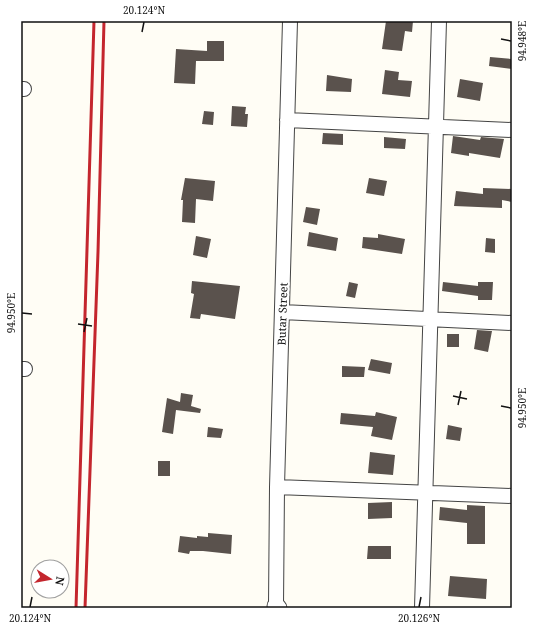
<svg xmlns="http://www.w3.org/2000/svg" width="533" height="629" font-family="'Noto Serif',serif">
<rect width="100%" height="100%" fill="#fffdf5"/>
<path fill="#5a524d" d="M 386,21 L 413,21 L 412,32 L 405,31 L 402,51 L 382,49 Z
M 207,41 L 224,41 L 224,61 L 196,61 L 195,84 L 174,83 L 176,49 L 207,51 Z
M 490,57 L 512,59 L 512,69 L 489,66 Z
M 385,70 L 399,72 L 398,80 L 412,81 L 410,97 L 382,94 Z
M 327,75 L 352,79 L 351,92 L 326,91 Z
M 460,79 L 483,83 L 480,101 L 457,97 Z
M 232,106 L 246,107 L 245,114 L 248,114 L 247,127 L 231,126 Z
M 204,111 L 214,112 L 213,125 L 202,124 Z
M 323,133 L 343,134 L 343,145 L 322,144 Z
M 453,136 L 480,140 L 481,137 L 504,139 L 500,158 L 469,153 L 469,156 L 451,153 Z
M 384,137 L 406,139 L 405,149 L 384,148 Z
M 185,178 L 215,181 L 213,201 L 196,199 L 195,223 L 182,222 L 183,200 L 181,200 Z
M 369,178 L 387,181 L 384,196 L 366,193 Z
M 483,188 L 512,189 L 512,202 L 502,200 L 502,208 L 454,206 L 456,191 L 483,194 Z
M 306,207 L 320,209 L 317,225 L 303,222 Z
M 309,232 L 338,238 L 336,251 L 307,246 Z
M 378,234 L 405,239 L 402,254 L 362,248 L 363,237 L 378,238 Z
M 196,236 L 211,239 L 207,258 L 193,255 Z
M 486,238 L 495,239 L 495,253 L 485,252 Z
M 192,281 L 240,286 L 235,319 L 201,314 L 200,319 L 190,318 L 194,294 L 191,293 Z
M 349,282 L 358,284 L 355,298 L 346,296 Z
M 443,282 L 478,286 L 478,282 L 493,282 L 492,300 L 478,300 L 478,296 L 442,291 Z
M 477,330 L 492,331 L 488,352 L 474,349 Z
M 447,334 L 459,334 L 459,347 L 447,347 Z
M 371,359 L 392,363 L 390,374 L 368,370 Z
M 342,366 L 365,367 L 364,377 L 342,377 Z
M 181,393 L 193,395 L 191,406 L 201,409 L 200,413 L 176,410 L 173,434 L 162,432 L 167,398 L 180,402 Z
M 376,412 L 397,417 L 392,440 L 371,436 L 373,427 L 340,424 L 341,413 L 375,416 Z
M 448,425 L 462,428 L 460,441 L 446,439 Z
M 208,427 L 223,429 L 221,438 L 207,437 Z
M 370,452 L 395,455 L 393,475 L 368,473 Z
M 158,461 L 170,461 L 170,476 L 158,476 Z
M 392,502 L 392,518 L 368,519 L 368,503 Z
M 467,505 L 485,506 L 485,544 L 467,544 L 467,523 L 439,520 L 440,507 L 467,510 Z
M 208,533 L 232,535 L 231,554 L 203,551 L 190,551 L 189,554 L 178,552 L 180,536 L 197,538 L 197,536 L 208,537 Z
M 368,546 L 391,546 L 391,559 L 367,559 Z
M 450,576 L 487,579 L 486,599 L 448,596 Z"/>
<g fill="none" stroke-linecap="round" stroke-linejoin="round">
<defs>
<path id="minor" d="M 21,89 L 24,89
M 287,120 L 512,130
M 282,312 L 512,323
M 21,369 L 25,369
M 277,487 L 512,496
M 276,606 L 277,487 L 290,21
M 422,608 L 439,21"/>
<path id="tertiary" d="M 276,606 L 278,608"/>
</defs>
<use href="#minor" stroke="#444" stroke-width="16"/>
<use href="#tertiary" stroke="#444" stroke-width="19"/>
<use href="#minor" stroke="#fff" stroke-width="14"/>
<use href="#tertiary" stroke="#fff" stroke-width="17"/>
<path stroke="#c4262e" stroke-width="3" d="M 76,608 L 94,21
M 85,608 L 98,252 L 104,21"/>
</g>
<path fill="none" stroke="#111" stroke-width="1.5" d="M 142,32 L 144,22M 501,39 L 511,41M 22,313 L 32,314M 78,324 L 92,326M 84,332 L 87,318M 453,396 L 467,399M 458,405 L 461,391M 501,406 L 511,408M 30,607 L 32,597M 419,607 L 421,597"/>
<g text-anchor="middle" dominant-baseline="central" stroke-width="4" stroke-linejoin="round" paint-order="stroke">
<g font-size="11" fill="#111" stroke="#fff">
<text transform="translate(282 314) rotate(-88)">Butar Street</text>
</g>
</g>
<rect width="533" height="629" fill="none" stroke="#ffffff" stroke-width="44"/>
<g transform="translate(50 579) rotate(101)"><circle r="19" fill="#ffffff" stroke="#a0a0a0"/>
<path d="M0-3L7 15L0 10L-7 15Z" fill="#c4262e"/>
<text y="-6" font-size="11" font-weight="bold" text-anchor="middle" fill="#111111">N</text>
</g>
<rect x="22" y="22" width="489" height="585" fill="none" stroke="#111" stroke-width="1.5"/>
<g font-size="10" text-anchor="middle" fill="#111">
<text x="144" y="14">20.124°N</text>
<text transform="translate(522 41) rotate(-90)" y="4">94.948°E</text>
<text transform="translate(11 313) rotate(-90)" y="4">94.950°E</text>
<text transform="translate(522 408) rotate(-90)" y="4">94.950°E</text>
<text x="30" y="622">20.124°N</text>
<text x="419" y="622">20.126°N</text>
</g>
</svg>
